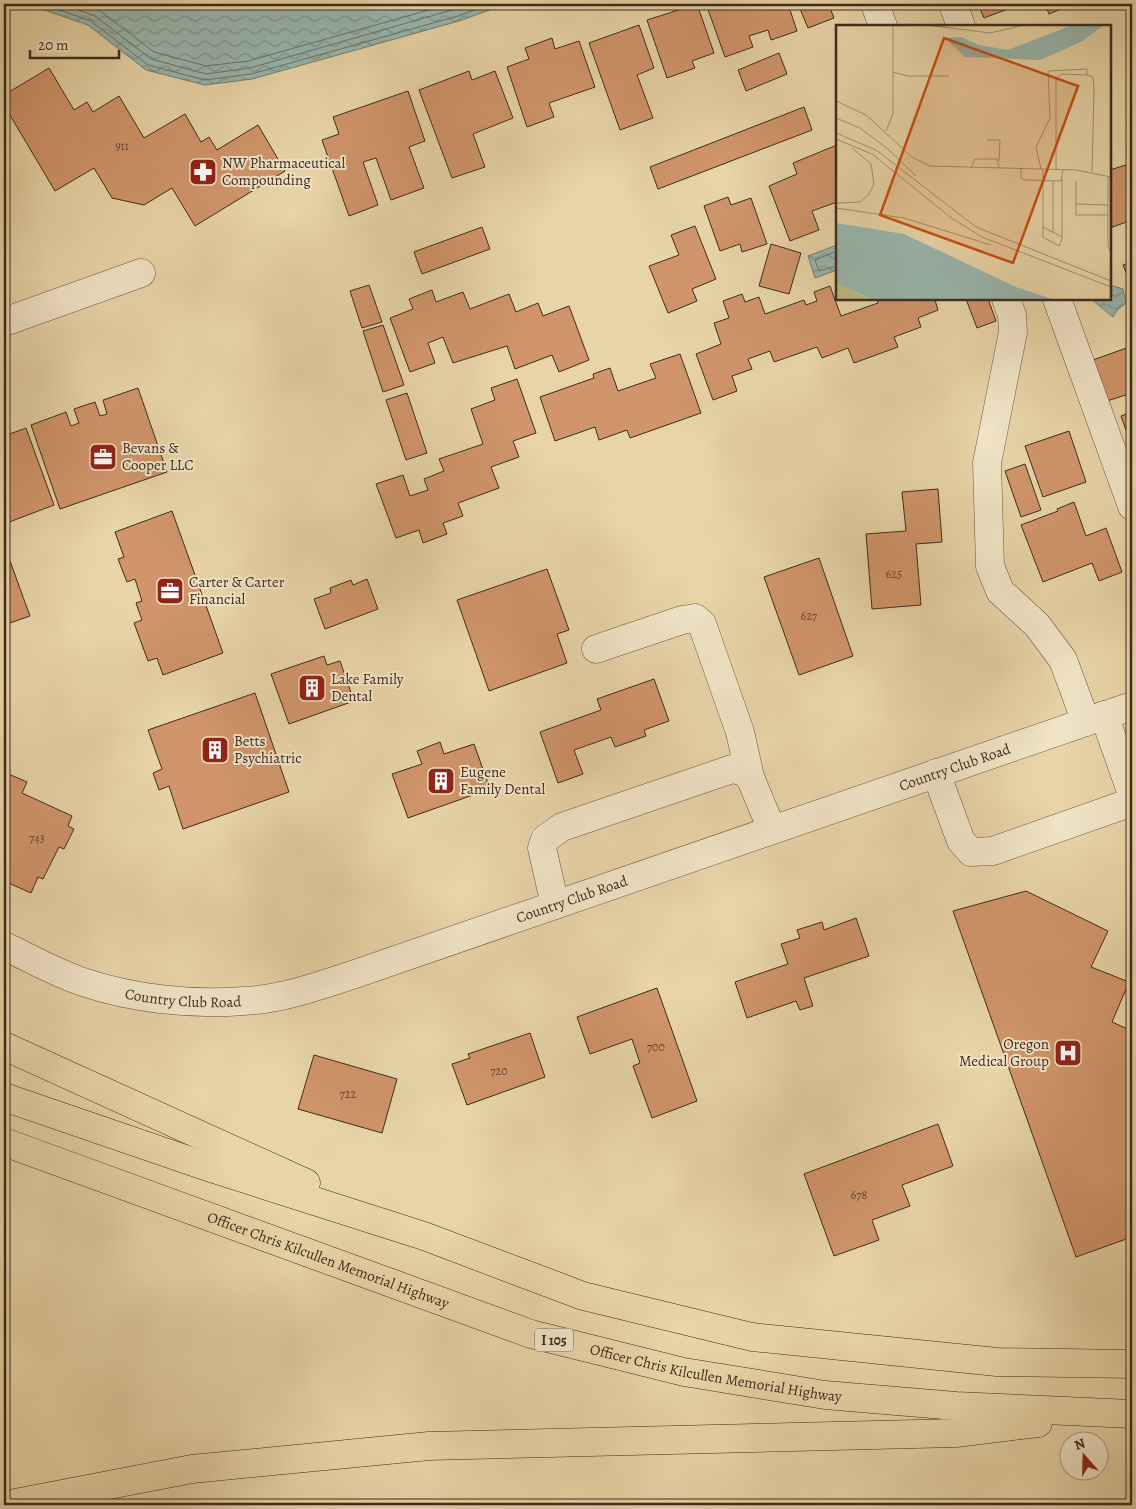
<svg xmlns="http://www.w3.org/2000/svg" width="1136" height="1509" font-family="Alegreya,serif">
<defs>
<pattern id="water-waves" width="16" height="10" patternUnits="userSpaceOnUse" patternTransform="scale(1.25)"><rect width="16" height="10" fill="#98b7af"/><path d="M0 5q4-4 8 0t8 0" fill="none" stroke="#7d958e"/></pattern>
</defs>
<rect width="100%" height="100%" fill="#e8d4a7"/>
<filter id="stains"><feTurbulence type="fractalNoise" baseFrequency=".004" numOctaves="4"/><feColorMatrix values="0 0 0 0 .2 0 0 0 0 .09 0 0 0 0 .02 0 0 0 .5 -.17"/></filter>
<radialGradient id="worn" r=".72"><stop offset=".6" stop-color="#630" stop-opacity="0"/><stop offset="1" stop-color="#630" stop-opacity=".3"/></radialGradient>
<path fill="url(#water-waves)" stroke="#747f75" d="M 27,4 L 506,4 L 459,21 L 252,79 L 205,85 L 146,70 L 88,25 Z
M 837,245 L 837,270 L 815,278 L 808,256 Z
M 1110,285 L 1123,289 L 1126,303 L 1117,310 L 1113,317 L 1091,299 L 1110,299 Z"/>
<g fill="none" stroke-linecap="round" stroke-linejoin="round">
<path stroke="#6c7166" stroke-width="1" d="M 42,4 L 91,21 L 148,65 L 205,80 L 251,74 L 458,16 L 492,4
M 61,4 L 95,16 L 151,59 L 206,74 L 250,68 L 473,4
M 83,4 L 99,10 L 154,52 L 206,66 L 248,61 L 450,4
M 837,251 L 815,260 L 819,271 L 837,266"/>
</g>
<path fill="#d0956a" stroke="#3f2b1e" d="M 697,4 L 714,53 L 692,61 L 695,68 L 667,78 L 647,20 Z
M 706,4 L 788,4 L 797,31 L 771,40 L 768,30 L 749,36 L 753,47 L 725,57 Z
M 798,4 L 840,4 L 830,8 L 834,18 L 808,28 Z
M 978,4 L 1021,4 L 984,18 Z
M 1045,4 L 1073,4 L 1049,14 Z
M 639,25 L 654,68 L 637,75 L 653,118 L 620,130 L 589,43 Z
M 552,38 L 555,49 L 579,41 L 595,87 L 549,103 L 554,117 L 527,127 L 507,67 L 529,59 L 525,48 Z
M 779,53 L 787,74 L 746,91 L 738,70 Z
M 49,68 L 74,110 L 87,102 L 93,112 L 119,96 L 144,138 L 185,114 L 201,142 L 209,137 L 217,150 L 258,125 L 285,171 L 195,226 L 172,188 L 144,205 L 112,198 L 94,168 L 55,191 L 4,105 L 4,95 Z
M 469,71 L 472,80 L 495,71 L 513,118 L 473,134 L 485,167 L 452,178 L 419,90 Z
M 408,91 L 425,141 L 409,147 L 424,188 L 391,200 L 376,158 L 363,162 L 378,205 L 349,216 L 322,140 L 339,134 L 333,117 Z
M 804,107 L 812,130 L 658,189 L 650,167 Z
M 837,145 L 837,202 L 812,211 L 819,230 L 790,241 L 769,186 L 797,174 L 793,163 Z
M 1132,163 L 1132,220 L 1110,228 L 1110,170 Z
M 728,197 L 731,205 L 751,198 L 767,244 L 742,252 L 740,244 L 720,251 L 704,206 Z
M 695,226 L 716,279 L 692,289 L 697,301 L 668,313 L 649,266 L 679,255 L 671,235 Z
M 482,227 L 490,249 L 422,274 L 414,252 Z
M 771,244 L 801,253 L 789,294 L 759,286 Z
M 1132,262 L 1132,288 L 1123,265 Z
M 369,285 L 382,322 L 362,328 L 350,291 Z
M 830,286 L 841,316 L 878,303 L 877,299 L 939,299 L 935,300 L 938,310 L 918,318 L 921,327 L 894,337 L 898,347 L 854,363 L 848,348 L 822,358 L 817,347 L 774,362 L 770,351 L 748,359 L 752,369 L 732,376 L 737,391 L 713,400 L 696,354 L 721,344 L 714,323 L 729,318 L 723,301 L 742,294 L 745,302 L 759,297 L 765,314 L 804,300 L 806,305 L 817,301 L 814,292 Z
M 432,290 L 436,302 L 463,292 L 470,309 L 509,294 L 516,312 L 538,303 L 543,316 L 569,306 L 589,360 L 559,372 L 552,355 L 515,369 L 507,346 L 453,363 L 443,337 L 428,343 L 435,363 L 410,372 L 390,318 L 413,309 L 409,299 Z
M 966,299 L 988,299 L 996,321 L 977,328 Z
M 383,325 L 404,385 L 383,392 L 363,331 Z
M 1132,346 L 1132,393 L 1107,401 L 1093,360 Z
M 680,354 L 701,413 L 630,438 L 627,430 L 599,440 L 595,427 L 555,441 L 540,397 L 594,378 L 593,374 L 610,368 L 618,391 L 656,378 L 650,364 Z
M 517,379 L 536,433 L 513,441 L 519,457 L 491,467 L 499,488 L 458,503 L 463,516 L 443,523 L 447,534 L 423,543 L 419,530 L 396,538 L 376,484 L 403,475 L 410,496 L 428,490 L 424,479 L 444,471 L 439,459 L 483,444 L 471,409 L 495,400 L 491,388 Z
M 138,388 L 167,472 L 60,509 L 31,425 L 66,412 L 71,426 L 79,423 L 74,409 L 95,402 L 100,416 L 107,414 L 103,400 Z
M 407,393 L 427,453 L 406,460 L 386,400 Z
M 1132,412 L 1132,447 L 1121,416 Z
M 26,428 L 54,505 L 4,524 L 4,436 Z
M 1069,431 L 1086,482 L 1043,497 L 1025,446 Z
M 1025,464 L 1041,510 L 1021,517 L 1005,471 Z
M 938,489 L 942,542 L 916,544 L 921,605 L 872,609 L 866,534 L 906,531 L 902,492 Z
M 1074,502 L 1086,536 L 1106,528 L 1122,572 L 1099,581 L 1092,563 L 1043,582 L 1021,525 L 1058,511 L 1057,509 Z
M 172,511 L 223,653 L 163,675 L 157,658 L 148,661 L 134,623 L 142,620 L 136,603 L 142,601 L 135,579 L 127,582 L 118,559 L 124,557 L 115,532 Z
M 819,558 L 853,656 L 799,675 L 764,577 Z
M 10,561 L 30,616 L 4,625 L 4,563 Z
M 547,569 L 569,630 L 557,634 L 567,663 L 489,691 L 457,600 Z
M 367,579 L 378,609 L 325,629 L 314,599 L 331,593 L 330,588 L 351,580 L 353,585 Z
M 324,656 L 327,665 L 340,661 L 354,701 L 289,724 L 271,674 Z
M 654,679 L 669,721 L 644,730 L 646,736 L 615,747 L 611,737 L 574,750 L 583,774 L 558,783 L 540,732 L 601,710 L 597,699 Z
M 255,693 L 289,792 L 183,829 L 169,786 L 159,790 L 153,773 L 162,769 L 148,730 Z
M 440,742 L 444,754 L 474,744 L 490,789 L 408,818 L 392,774 L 422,764 L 417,751 Z
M 4,772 L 27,782 L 22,793 L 72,816 L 68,826 L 74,829 L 64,849 L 59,847 L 43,879 L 38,877 L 31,893 L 4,881 Z
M 1026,891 L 1108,931 L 1091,967 L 1129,982 L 1112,1022 L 1132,1031 L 1132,1237 L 1076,1257 L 953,911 Z
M 856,918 L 869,956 L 804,978 L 813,1006 L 800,1010 L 796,1001 L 747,1018 L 735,982 L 788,964 L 781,944 L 800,938 L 797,930 L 822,922 L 824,930 Z
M 657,988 L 697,1101 L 652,1118 L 633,1066 L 640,1063 L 632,1039 L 590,1054 L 577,1017 Z
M 530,1033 L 545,1077 L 467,1105 L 452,1064 L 470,1058 L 468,1054 Z
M 314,1055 L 397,1079 L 382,1133 L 298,1109 Z
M 938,1124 L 953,1166 L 902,1185 L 910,1206 L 872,1220 L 879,1240 L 834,1256 L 804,1174 Z"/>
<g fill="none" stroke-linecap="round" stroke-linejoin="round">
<defs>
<g id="minor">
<path d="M 875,4 L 883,26"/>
<path d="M 953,4 L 961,26"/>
<path d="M 1006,299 L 1012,315 L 1013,332 L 987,463 L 990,566 L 1000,591 L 1037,625 L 1063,660 L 1086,722"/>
<path d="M 1057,299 L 1132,506"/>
<path d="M 4,322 L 141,273"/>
<path d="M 596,649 L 682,620 L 695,618 L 702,624 L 740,732 L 750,777"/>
<path d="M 1104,715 L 1132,794"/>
<path d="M 936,773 L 961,841 L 971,852 L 993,851 L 1132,802"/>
<path d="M 555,905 L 542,848 L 545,839 L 562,827 L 732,769 L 742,771 L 750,777 L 772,830"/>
<path id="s1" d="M 4,946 C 30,958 56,973 83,982 C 133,999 192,1005 244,1001 C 283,999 322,985 358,973 L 1132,706"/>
</g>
<g id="highway">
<path d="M 4,1046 L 306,1183"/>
<path d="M 4,1097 L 208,1167 L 424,1236 L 583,1296 L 752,1337 L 997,1362 L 1132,1364"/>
<path id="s2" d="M 4,1142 L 531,1334 L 684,1372 L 825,1395 L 956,1406 L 1132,1414"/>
<path d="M 5,1505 L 192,1469 L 429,1446 L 956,1433 L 1038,1423"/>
</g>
</defs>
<use href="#minor" stroke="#695540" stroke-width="29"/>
<use href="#highway" stroke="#3f2b1e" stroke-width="29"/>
<use href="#minor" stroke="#f0e3c6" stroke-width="28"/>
<use href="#highway" stroke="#e8d4a7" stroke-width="28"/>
</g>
<defs>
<symbol id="pharmacy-square" viewBox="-11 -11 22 22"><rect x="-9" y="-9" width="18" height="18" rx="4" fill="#8f2418" stroke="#f0e3c6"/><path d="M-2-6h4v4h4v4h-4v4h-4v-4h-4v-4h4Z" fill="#fff"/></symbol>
<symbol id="office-square" viewBox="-11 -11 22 22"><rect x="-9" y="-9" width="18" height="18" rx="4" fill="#8f2418" stroke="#f0e3c6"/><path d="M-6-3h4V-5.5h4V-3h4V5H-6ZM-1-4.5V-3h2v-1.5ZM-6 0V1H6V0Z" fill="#fff"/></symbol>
<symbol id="building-square" viewBox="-11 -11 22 22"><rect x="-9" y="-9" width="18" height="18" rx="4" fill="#8f2418" stroke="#f0e3c6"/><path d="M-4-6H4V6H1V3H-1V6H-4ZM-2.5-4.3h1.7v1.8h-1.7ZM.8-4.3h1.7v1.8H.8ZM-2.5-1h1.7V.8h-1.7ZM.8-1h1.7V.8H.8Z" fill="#fff"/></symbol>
<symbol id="hospital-square" viewBox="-11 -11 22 22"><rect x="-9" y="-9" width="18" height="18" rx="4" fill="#8f2418" stroke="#f0e3c6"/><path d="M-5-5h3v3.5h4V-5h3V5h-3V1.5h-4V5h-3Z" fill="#fff"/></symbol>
</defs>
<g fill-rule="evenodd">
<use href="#pharmacy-square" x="187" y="156" width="32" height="32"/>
<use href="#office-square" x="87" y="441" width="32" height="32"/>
<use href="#office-square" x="154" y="575" width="32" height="32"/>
<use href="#building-square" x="296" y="672" width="32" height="32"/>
<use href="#building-square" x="199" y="734" width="32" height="32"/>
<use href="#building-square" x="425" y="765" width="32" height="32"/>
<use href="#hospital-square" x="1052" y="1037" width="32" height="32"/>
</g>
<g text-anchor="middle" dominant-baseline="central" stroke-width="4" stroke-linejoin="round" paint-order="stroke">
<g font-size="12" fill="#634631">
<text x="122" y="146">911</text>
<text x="894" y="574">625</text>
<text x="809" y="616">627</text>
<text x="37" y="838">743</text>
<text x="656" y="1047">700</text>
<text x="499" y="1071">720</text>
<text x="348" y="1094">722</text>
<text x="859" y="1195">678</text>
</g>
<rect fill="#f0e3c6" stroke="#746250" stroke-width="1" x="535" y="1328.5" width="38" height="23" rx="4"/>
<g font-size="14" font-weight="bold" fill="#3f2b1e">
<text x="554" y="1340">I 105</text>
</g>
<g font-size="15" fill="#3f2b1e" stroke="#f0e3c6" text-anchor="start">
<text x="222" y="163">NW Pharmaceutical<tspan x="222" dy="17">Compounding</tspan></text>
<text x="122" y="448">Bevans &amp;<tspan x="122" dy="17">Cooper LLC</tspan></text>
<text x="189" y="582">Carter &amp; Carter<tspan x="189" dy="17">Financial</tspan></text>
<text x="331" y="679">Lake Family<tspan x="331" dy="17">Dental</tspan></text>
<text x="234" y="741">Betts<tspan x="234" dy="17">Psychiatric</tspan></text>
<text x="460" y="772">Eugene<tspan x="460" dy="17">Family Dental</tspan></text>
<text x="1049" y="1044" text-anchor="end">Oregon<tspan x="1049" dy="17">Medical Group</tspan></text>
</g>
<g font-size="15" fill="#3f2b1e" stroke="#f0e3c6">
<text stroke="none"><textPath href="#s1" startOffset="999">Country Club Road</textPath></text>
<text stroke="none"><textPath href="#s1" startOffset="594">Country Club Road</textPath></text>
<text stroke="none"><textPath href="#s1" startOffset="189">Country Club Road</textPath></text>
<text stroke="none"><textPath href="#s2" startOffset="345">Officer Chris Kilcullen Memorial Highway</textPath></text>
<text stroke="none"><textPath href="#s2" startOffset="750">Officer Chris Kilcullen Memorial Highway</textPath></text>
</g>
</g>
<g transform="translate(836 25)">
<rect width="275" height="275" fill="#e8d4a7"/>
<path d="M 0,258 L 36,275 L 0,275 Z" fill="#bdbb82"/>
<path d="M 236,0 L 268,0 L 245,17 L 204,35 L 129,32 L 109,13 L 125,12 L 143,20 L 172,25 ZM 0,198 L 68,209 L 180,262 L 219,275 L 37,275 L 0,258 Z" fill="#98b7af"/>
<path fill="none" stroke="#a49070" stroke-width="1" d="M 91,0 L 154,8 L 188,0M 57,47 L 72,51 L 113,51M 0,76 L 30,90 L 76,132 L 94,141 L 240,145 L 275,152M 0,93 L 24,103 L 53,125 L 80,151M 50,106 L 57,89 L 57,0M 0,108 L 40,125 L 140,202 L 275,256M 0,114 L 36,129 L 114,192 L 146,212 L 275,262M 151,115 L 164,115 L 163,136M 135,143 L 139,134 L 161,134 L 163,143M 185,143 L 185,153 L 189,155 L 225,156 L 227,144M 205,144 L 200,122 L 214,93 L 212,46 L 251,44 L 251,50 L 257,52 L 258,65 L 256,147M 207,144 L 207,212 L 223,221 L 226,214 L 226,154M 220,144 L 220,53 L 226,49 L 251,50M 272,151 L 272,221 L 275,227M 217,156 L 217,208M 240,156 L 240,179 L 272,180M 1,178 L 24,177 L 33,169 L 38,159 L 35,139 L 16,123M 240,179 L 240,190 L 272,190M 0,183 L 68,193 L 155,220M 207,202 L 226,212"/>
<path fill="#c65010" fill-opacity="0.15" stroke="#c65010" stroke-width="2.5" d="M 108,13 L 242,61 L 177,238 L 44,190 Z"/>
<rect width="275" height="275" fill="none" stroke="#3f2b1e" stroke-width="2.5"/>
</g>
<rect width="1136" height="1509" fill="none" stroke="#e8d4a7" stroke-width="20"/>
<rect x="5" y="5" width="1126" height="1499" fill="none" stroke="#3f2b1e" stroke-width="2.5"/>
<rect x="10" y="10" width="1116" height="1489" fill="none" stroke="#3f2b1e"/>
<g transform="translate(1084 1456) rotate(340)"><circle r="24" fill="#f0e3c6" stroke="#a99983"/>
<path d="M0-4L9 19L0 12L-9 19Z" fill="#8f2418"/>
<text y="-8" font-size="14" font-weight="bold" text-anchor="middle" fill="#3f2b1e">N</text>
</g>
<path d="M30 50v8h89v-8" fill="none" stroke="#3f2b1e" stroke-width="2.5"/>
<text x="38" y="50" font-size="15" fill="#3f2b1e" stroke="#f0e3c6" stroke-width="4" paint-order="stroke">20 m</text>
<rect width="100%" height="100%" filter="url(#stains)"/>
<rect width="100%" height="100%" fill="url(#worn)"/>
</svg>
